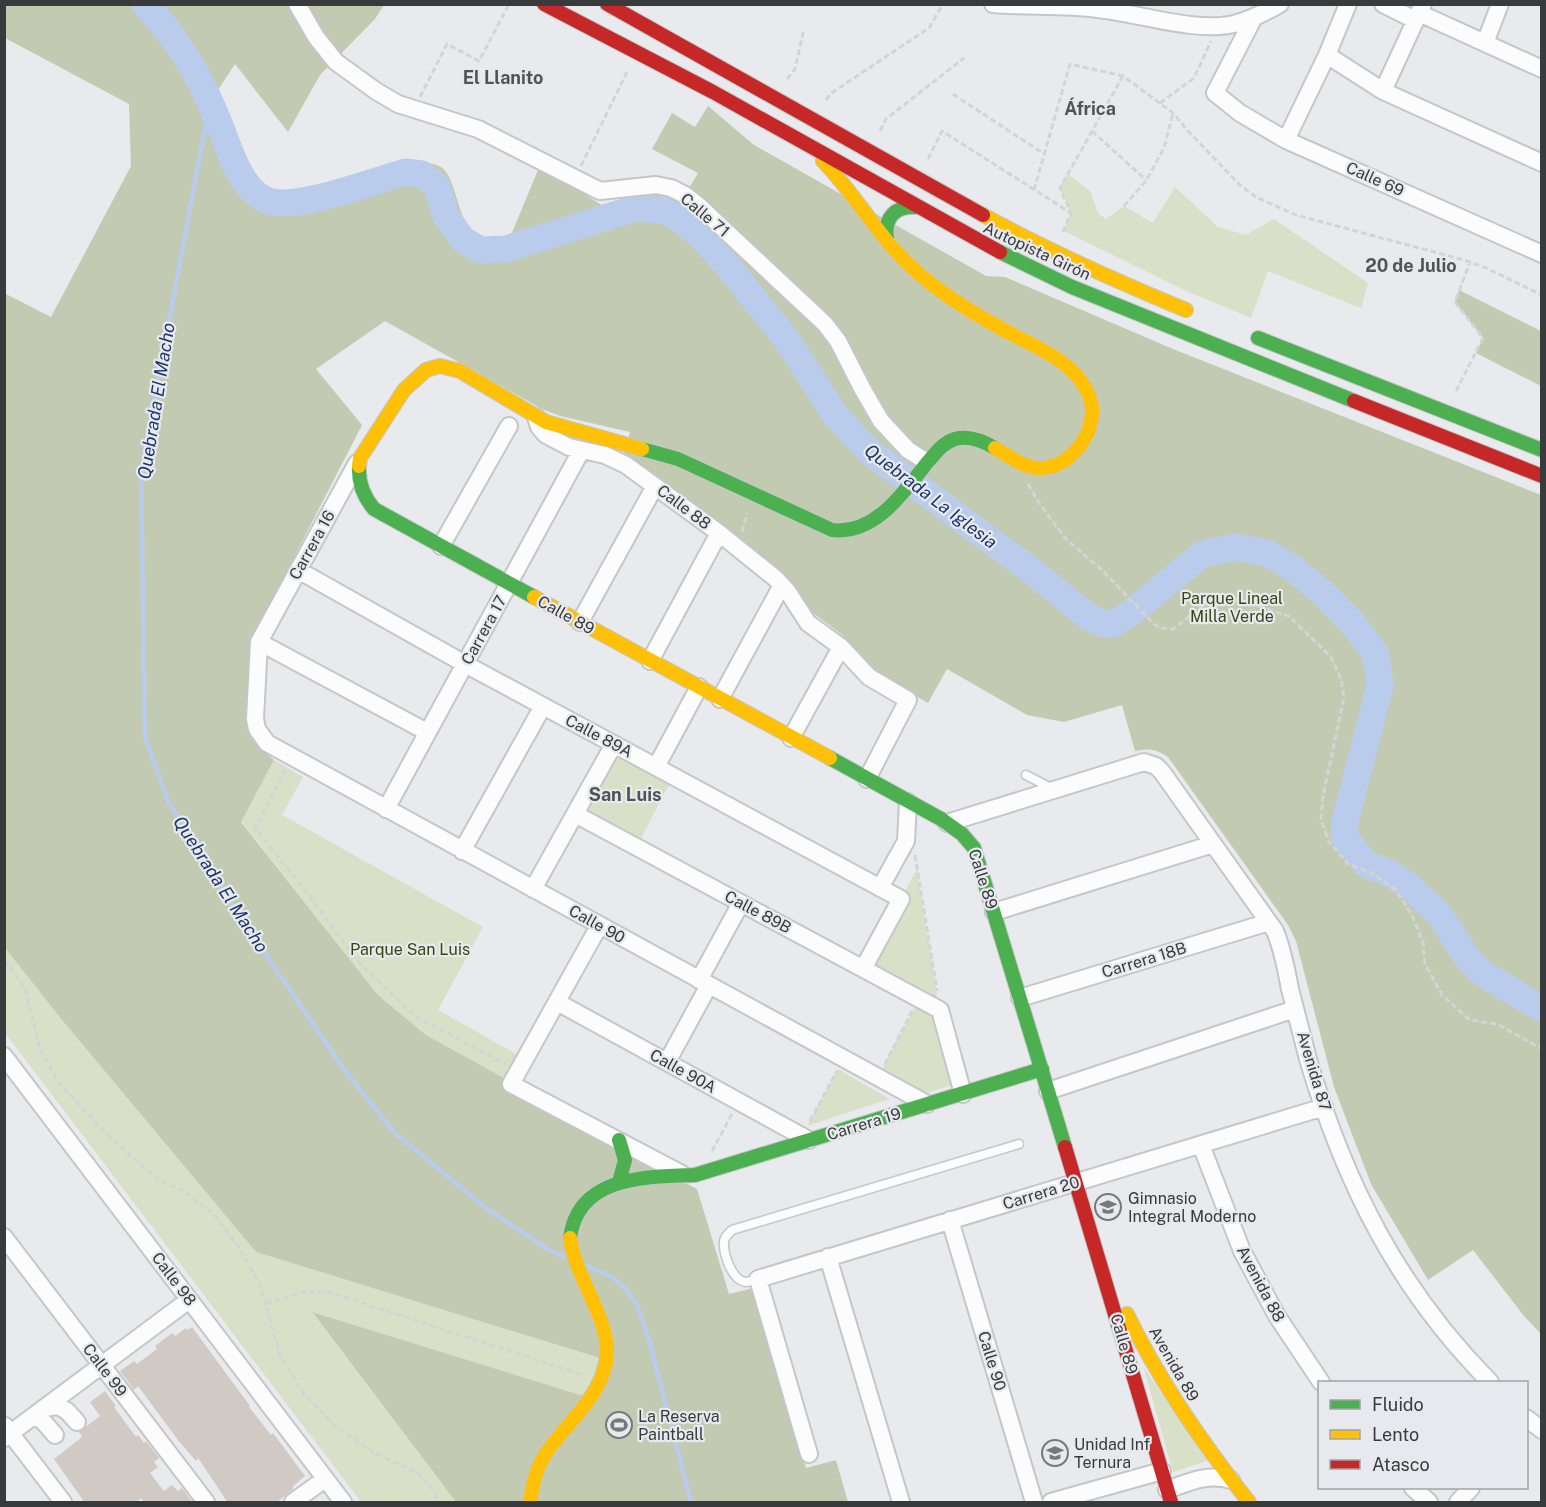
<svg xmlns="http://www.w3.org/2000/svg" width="1546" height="1507" font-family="'Public Sans',sans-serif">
<rect width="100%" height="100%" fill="#e8eaed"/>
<path fill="#d8e1c8" d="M 1068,174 L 1090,191 L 1098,213 L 1106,219 L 1124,206 L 1153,223 L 1175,187 L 1218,227 L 1246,235 L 1274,219 L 1368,283 L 1361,308 L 1268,271 L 1251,318 L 1182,289 L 1064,231 L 1071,213 L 1060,188 Z
M 612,749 L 671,781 L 639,842 L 580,810 Z
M 274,760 L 303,777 L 282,815 L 483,927 L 438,1010 L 520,1056 L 506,1079 L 426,1035 L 378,995 L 241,821 Z
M 917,869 L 938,1002 L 865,964 Z
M 5,948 L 62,1020 L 256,1252 L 605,1360 L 691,1502 L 312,1313 L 456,1502 L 361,1502 L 5,1033 Z
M 919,999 L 940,1010 L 959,1083 L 919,1095 L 880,1073 Z
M 838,1069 L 889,1099 L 807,1126 Z
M 1143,1366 L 1207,1461 L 1173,1472 Z"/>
<path fill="#c2cbb2" d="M 5,5 L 384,5 L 375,19 L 320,75 L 288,132 L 235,64 L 218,90 L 255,177 L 277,195 L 305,193 L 422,161 C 428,163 436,164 441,167 C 460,179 457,242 490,242 C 497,242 503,241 509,240 L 540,165 L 603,206 L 649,192 L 671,199 L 680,204 L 698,173 L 652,149 L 672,113 L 695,127 L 708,106 L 754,145 L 986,276 L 1005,277 L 1173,349 L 1541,495 L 1541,1334 L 1524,1316 L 1473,1250 L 1428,1280 L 1371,1184 L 1334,1087 L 1296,941 L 1288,925 L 1168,757 C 1156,749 1149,748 1135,751 L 1122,705 L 1064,722 L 1027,715 L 947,669 L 928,703 L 878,674 L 841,634 L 813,613 L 793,588 L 749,547 L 656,475 L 624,453 L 630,432 L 560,416 L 542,409 L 385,321 L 316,369 L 362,425 L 250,643 L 247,731 L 256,744 L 274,760 L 241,822 L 378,995 L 426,1035 L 506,1079 L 502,1087 L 697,1189 L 729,1294 L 754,1288 L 806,1468 L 836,1460 L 848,1502 L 456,1502 L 312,1312 L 590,1398 L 606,1360 L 256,1252 L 62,1020 L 5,948 L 4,293 L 51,317 L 131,166 L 129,104 L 5,38 Z
M 1459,290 L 1541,331 L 1541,386 L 1476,353 L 1483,338 L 1455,302 Z"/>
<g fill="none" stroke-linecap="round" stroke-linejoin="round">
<path stroke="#baccec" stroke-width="4.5" d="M 210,102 L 141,471 L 145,737 L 168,801 L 232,905 L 348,1075 L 395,1133 L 487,1209 L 549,1250 L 565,1257
M 587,1266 L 612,1277 L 626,1289 L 637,1305 L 649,1340 L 691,1502"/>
<path stroke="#baccec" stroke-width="27" d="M 145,4 C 176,36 199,75 216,116 C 225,136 231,161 244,180 C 250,189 260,199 272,202 C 304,208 373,181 406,172 L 422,174 L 437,186 L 446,216 L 463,240 L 481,250 L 506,249 L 636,208 L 668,211 L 699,234 L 727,265 L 787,340 L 836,416 L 870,452 L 1032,571 L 1086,615 L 1101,623 L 1113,624 L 1133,611 L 1202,554 L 1236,547 L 1267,553 L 1293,568 L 1325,595 L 1355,626 L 1376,655 L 1380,686 L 1345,821 L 1344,836 L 1366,864 L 1389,873 L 1408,885 L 1439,914 L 1468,959 L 1482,973 L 1542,1009"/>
</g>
<path fill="#d1cac4" d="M 192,1327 L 250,1406 L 249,1407 L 271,1435 L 273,1433 L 305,1476 L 293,1486 L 293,1489 L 276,1503 L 228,1503 L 198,1458 L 196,1461 L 178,1440 L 138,1386 L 134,1390 L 120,1371 L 134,1361 L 137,1364 L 157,1349 L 155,1346 L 172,1333 L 175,1336 L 186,1328 L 187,1330 Z
M 105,1391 L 116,1406 L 114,1407 L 136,1437 L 138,1435 L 144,1443 L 146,1441 L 159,1458 L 154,1462 L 158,1467 L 150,1473 L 164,1491 L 172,1485 L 178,1491 L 182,1488 L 193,1503 L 144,1503 L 142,1498 L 134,1503 L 85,1503 L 54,1459 L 82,1437 L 79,1432 L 100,1416 L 90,1402 Z"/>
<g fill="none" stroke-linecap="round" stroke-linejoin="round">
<defs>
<path id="lane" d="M 1026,775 L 1053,789
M 758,1279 C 754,1280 749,1282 745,1282 C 731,1279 723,1253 724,1241 C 725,1236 729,1233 732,1230 L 1019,1144"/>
<path id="street" d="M 297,4 L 316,37 L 336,62 L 376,91 L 398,104 L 478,129 L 600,191 L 656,185 L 671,188 L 685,195 L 699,206 L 825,324 L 838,341 L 863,390 L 881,421 L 908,450 L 927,462
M 993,4 C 1028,7 1064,4 1098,9 C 1137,13 1196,33 1234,24 C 1251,20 1265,12 1280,4
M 1383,4 L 1415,20
M 1419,13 L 1542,69
M 1253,19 L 1215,93 L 1240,113 L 1286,140 L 1542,254
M 1485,43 L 1500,4
M 1327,55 L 1383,91 L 1542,163
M 1383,91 L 1423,4
M 1286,140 L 1327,55 L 1348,4
M 536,417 L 539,427 L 546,435 L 569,447 L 605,455 L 626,465 L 719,533 L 775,578 L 788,592 L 808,623 L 841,647 L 869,677 L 908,700 L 867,779
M 357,463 L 259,642 L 255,719 L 257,729 L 267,743 L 927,1104
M 441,546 L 509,426
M 298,570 L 465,664 L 901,899 L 863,969
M 580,622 L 655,486
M 259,642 L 427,732
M 650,661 L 719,533
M 720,699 L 782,585
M 791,738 L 841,647
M 656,767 L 699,687
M 386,809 L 581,451
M 575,814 L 940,1010 L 963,1094
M 947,823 L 1144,762 L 1156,766 L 1162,772 L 1275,931 C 1283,950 1286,969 1290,989 C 1296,1012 1302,1036 1308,1059 C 1345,1184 1398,1289 1490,1382
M 462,851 L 543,706
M 880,888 L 906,841 L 908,802
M 533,889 L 614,744
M 994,912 L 1213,844
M 599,926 L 511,1084 L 682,1174
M 699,980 L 741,903
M 1020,998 L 1269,922
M 557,1002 L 809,1140
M 4,1056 L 343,1502
M 667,1062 L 709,985
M 1048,1091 L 1295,1009
M 1201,1145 L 1242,1251 L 1277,1316 L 1321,1382
M 950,1220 L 1034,1502
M 4,1237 L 206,1502
M 828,1257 L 901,1502
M 44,1408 L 58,1406 L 67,1411 L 77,1422
M 33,1417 L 42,1420 L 55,1435
M 1526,1418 L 1542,1430
M 5,1426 L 63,1502
M 4,1438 L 189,1300
M 809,1454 L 758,1279 L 1324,1107
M 1413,1488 L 1429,1502
M 1167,1490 C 1189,1482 1208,1473 1231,1480
M 293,1502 L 325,1479
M 1051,1502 L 1162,1471
M 1458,1502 L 1471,1488"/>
<path id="fast" d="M 887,238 C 884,218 895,206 915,207
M 1000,252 L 1072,287 L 1354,401
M 1258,338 L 1542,450
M 642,449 L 678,459 L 832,530 C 875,535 903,493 927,463 C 935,454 942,443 955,439 C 969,435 983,441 995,448
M 359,466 C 358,483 363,496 374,509 L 534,597
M 830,758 L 941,819 L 962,834 L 974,848 L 1065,1147
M 619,1140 L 625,1160 L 619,1182
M 570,1238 C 578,1175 647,1177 695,1175 L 1042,1069"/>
<path id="slow" d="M 823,161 C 859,198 883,246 924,278 C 948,298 976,315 1004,330 C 1029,344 1062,356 1080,380 C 1087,389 1093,401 1092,413 C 1091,439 1068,468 1040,468 C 1024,468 1009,456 995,448
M 983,215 C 1050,252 1116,281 1186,310
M 359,466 L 360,458 L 404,390 L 426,370 L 440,366 L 460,371 L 546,422 L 642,449
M 534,597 L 830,758
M 1127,1314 C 1160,1382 1202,1443 1249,1502
M 530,1502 C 532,1487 535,1472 543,1458 C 563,1424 606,1396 607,1352 C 607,1314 575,1277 570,1238"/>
<path id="jam" d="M 544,4 L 713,92 L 1000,252
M 607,4 L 983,215
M 1354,401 L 1542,476
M 1065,1147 L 1171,1502"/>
</defs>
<use href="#lane" stroke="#c4c6c8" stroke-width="11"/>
<use href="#street" stroke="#c4c6c8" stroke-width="20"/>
<use href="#fast" stroke="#c4c6c8" stroke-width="16"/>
<use href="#slow" stroke="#c4c6c8" stroke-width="16"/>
<use href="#jam" stroke="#c4c6c8" stroke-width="16"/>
<path stroke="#d4d4d4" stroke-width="3" stroke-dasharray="6 3" stroke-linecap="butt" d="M 1539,4 L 1542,5
M 787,79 L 795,69 L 804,29
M 953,94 L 1044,154
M 420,97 L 447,44 L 479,61 L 509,4
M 826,100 L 830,94 L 929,28 L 943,4
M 1160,103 L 1194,78 L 1211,41
M 880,131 L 886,119 L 964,58
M 1092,131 L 1146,180
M 928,159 L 942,131 L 1071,213
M 581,166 L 627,72
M 1034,190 L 1070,64 L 1123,76 L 1173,113 L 1188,131 L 1240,185 L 1256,197 L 1296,215 L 1464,260 L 1486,268 L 1542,295
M 1124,206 L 1146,181 L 1164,148 L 1173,113
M 1063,232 L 1071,213 L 1060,188 L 1123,76
M 1456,391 L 1483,338 L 1455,302 L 1470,262
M 1028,484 L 1039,503 L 1066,539 L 1101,569 L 1153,623 L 1160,628 L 1173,629 L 1208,602 L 1225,598 L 1238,600 L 1289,616 L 1331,657 L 1341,679 L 1344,697 L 1323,796 L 1321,819 L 1329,842 L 1348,864 L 1370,872 L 1396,890 L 1412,915 L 1423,942 L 1425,964 L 1442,995 L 1470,1020 L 1497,1024 L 1542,1049
M 742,532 L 747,513
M 286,769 L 255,828 L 307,893 L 359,963 L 415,1016 L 505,1064
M 915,855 L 937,991
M 4,960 L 25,988 L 40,1049 L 57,1081 L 102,1129 L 146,1170 L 167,1184 L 186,1192 L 215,1216 L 238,1246 L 260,1285 L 280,1355 L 303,1393 L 335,1426 L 375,1453 L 419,1474 L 436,1494 L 436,1502
M 885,1064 L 912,1011
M 810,1121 L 837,1071
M 712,1151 L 732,1114
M 266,1304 L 306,1291 L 332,1293 L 583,1375"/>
<use href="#lane" stroke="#fcfcfc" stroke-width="8"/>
<use href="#street" stroke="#fcfcfc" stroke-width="16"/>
<use href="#fast" stroke="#4caf50" stroke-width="14"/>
<use href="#slow" stroke="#ffc107" stroke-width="14"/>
<use href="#jam" stroke="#c62828" stroke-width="14"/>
</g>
<defs>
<symbol id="school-ring" viewBox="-11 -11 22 22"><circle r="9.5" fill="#e7e9ee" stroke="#76787a" stroke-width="1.5"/><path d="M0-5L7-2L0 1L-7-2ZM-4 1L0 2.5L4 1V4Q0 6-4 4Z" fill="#76787a"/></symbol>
<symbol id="stadium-ring" viewBox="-11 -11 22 22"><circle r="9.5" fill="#e7e9ee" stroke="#76787a" stroke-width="1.5"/><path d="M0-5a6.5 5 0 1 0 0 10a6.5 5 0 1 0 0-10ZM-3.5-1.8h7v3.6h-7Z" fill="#76787a"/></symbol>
</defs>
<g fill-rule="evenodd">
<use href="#school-ring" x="1093" y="1192" width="30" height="30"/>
<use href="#stadium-ring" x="604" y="1410" width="30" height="30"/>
<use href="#school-ring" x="1040" y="1438" width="30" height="30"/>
</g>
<g text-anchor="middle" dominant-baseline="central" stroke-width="4.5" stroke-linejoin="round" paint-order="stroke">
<g font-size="16" fill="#393a3c" stroke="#e7e9ee">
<text transform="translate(1375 179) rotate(24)">Calle 69</text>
<text transform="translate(705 215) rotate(40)">Calle 71</text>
<text transform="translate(1037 251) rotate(25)">Autopista Girón</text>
<text transform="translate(684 507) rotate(37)">Calle 88</text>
<text transform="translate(312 545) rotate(-61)">Carrera 16</text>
<text transform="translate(566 615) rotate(29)">Calle 89</text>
<text transform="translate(484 630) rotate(-61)">Carrera 17</text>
<text transform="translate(599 736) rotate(28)">Calle 89A</text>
<text transform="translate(983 879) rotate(72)">Calle 89</text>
<text transform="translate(758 912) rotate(28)">Calle 89B</text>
<text transform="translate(597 924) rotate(29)">Calle 90</text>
<text transform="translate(1144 960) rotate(-17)">Carrera 18B</text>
<text transform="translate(683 1071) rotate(29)">Calle 90A</text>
<text transform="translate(1314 1071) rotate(73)">Avenida 87</text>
<text transform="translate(864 1124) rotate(-17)">Carrera 19</text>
<text transform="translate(1041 1193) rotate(-17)">Carrera 20</text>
<text transform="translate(174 1279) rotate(53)">Calle 98</text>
<text transform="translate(1261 1284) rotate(62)">Avenida 88</text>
<text transform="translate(1124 1344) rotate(74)">Calle 89</text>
<text transform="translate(992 1361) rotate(73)">Calle 90</text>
<text transform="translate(1174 1364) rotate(60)">Avenida 89</text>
<text transform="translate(105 1370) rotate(53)">Calle 99</text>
</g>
<g font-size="16" fill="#38450d" stroke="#e7e9ee">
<text x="1232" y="598">Parque Lineal<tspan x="1232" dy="18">Milla Verde</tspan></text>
<text x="410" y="949">Parque San Luis</text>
</g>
<g font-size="16" fill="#393a3c" stroke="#e7e9ee" text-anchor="start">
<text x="1128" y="1198">Gimnasio<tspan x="1128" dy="18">Integral Moderno</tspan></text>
<text x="638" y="1416">La Reserva<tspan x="638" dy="18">Paintball</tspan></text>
<text x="1074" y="1444">Unidad Inf<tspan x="1074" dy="18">Ternura</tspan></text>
</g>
<g font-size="18" font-weight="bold" fill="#515356" stroke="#e7e9ee">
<text x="503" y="77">El Llanito</text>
<text x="1090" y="108">África</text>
<text x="1411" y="265">20 de Julio</text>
<text x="625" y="794">San Luis</text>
</g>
<g font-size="18" font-style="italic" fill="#1b366c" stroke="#e7e9ee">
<text transform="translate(156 401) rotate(-81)">Quebrada El Macho</text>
<text transform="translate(931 496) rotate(37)">Quebrada La Iglesia</text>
<text transform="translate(221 884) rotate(57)">Quebrada El Macho</text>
</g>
</g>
<rect width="1546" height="1507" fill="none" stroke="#393a3c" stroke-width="12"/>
<rect x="1318" y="1381" width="210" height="108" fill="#e7e9ee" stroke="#a1a3a7" stroke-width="1.5"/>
<rect x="1330" y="1400" width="30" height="9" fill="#4caf50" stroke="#a1a3a7" stroke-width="1.5"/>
<text x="1372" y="1411" font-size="18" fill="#393a3c">Fluido</text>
<rect x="1330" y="1430" width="30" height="9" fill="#ffc107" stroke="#a1a3a7" stroke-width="1.5"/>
<text x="1372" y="1441" font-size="18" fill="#393a3c">Lento</text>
<rect x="1330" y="1460" width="30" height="9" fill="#c62828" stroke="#a1a3a7" stroke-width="1.5"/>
<text x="1372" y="1471" font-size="18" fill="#393a3c">Atasco</text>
</svg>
